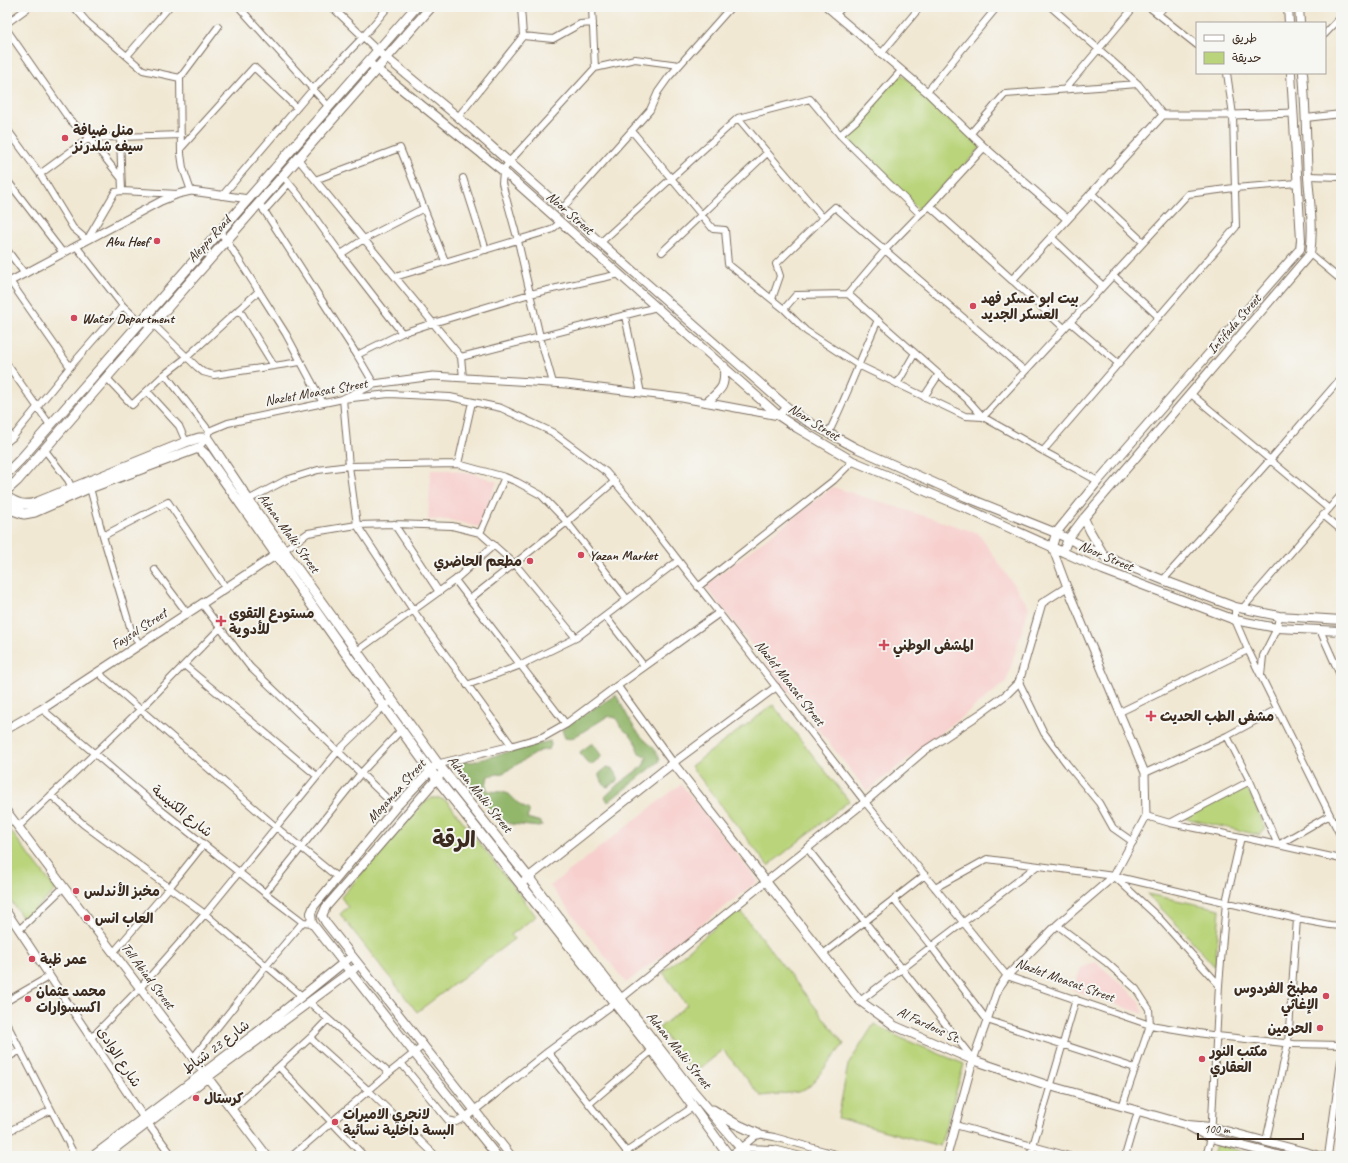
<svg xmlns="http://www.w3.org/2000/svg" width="1348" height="1163" font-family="Caveat,'Playpen Sans Arabic',sans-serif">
<rect width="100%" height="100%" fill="#f6f6f2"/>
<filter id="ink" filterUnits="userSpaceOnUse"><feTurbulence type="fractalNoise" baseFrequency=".025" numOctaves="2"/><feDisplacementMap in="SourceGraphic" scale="8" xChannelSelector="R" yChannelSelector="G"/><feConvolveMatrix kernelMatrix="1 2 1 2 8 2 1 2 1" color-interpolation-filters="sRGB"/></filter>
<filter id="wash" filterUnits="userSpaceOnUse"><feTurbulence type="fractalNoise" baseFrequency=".012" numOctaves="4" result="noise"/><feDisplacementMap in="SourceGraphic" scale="16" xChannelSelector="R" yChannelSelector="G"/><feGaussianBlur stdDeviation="0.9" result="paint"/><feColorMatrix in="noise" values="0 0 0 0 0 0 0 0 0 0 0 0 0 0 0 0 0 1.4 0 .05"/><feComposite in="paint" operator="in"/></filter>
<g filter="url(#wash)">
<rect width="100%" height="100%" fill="#f1e8d3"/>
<path fill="#f7d0ce" d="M 431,470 L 448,470 L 472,473 L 497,482 L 479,527 L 451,520 L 428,520 Z
M 833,487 L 978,533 L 1029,607 L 1006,682 L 867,791 L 705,586 Z
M 681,784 L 758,881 L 626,983 L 550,886 Z
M 1096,962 L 1139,1000 L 1144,1014 L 1072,990 L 1081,968 Z"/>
<path fill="#b9d47a" stroke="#7a7f4c" d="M 901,74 L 925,93 L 981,147 L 929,205 L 920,211 L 843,135 Z
M 773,705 L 849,801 L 768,866 L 691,766 Z
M 1246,786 L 1266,829 L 1259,835 L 1184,818 Z
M 432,798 L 439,798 L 447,801 L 536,916 L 511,935 L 514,939 L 417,1012 L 340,914 L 348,907 L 341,897 L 424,803 Z
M 7,826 L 56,890 L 24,920 L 7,895 Z
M 1147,894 L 1220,909 L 1215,967 L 1186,934 Z
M 738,908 L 844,1044 L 810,1086 L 798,1092 L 761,1096 L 723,1050 L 693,1074 L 659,1028 L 687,1005 L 663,972 Z
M 874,1024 L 901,1038 L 964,1064 L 940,1146 L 838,1118 L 848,1065 Z
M 1216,1144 L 1257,1156 L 1213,1156 Z"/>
<path fill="#92b66a" stroke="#667044" d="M 616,695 C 624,708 630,724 641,736 C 648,744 658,749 660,761 L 608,802 L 605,797 L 617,785 L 643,766 L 647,757 L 639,753 L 637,749 L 637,744 L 630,734 L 625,731 L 621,727 L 616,718 L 608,716 L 571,739 L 565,738 L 562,730 L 578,718 Z
M 550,741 L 551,745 L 549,749 L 539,751 L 503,773 L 488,776 L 486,786 L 488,791 L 502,792 L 509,794 L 521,806 L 529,810 L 529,813 L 527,818 L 541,822 L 542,825 L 539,827 L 511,824 L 498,818 L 492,812 L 480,798 L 458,768 L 457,765 L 460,761 L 472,762 L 534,745 Z
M 591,744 L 593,744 L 601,755 L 601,757 L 592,764 L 589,764 L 581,755 L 580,752 Z
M 607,767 L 611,768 L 618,777 L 618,780 L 608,787 L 605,786 L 599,777 L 599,774 Z"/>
</g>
<g filter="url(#ink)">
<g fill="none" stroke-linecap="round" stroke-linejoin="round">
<defs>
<path id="minor" d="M 74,7 L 87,22 L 143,70 L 180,78 L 181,154 L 183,168 L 191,191
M 239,7 L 329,107
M 332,7 L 378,51
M 592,7 L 595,68
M 1051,7 L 1138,84 L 1163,115
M 1149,7 L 1197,45
M 1158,14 L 1164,7
M 7,23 L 29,7
M 7,30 L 69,119 L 89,138 L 181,135
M 1325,34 L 1341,17
M 523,36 L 553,39 L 580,24 L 593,23
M 881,54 L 920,7
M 127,56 L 169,7
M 180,78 L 218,27
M 1065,89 L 1134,7
M 927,92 L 997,7
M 458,117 L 523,36 L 521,7
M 738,118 L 823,218 L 835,207 L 1025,371
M 1306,118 L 1341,114
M 7,129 L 40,174 L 73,228 L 87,240 L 115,192 L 122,191 L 178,194
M 632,131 L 713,229 L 725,230 L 728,264 L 784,309 L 806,331 L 858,365 L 965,416 L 983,417 L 1188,194 L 1234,188 L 1298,183
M 971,133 L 1005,94 L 1138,84
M 840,135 L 856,121 L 901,71
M 120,137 L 122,191
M 181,148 L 254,67 L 297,108
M 298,159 L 461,357 L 463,378
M 40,174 L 89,138 L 121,178
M 283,176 L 298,194 L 341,254 L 402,333
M 1308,176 L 1341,177
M 463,178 L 486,250
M 7,180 L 63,253
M 315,180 L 400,148 L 445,261
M 1091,193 L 1143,242
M 222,196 L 313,89 L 363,37 L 388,7
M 260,204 L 357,355 L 374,384
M 562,209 L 650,110 L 658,92 L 668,78 L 731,7
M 264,211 L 289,183
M 220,232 L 227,241 L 286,334 L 323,403
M 1051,237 L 1103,286
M 600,243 L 738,118 L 810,99 L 840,135 L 920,214
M 76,246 L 123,306 L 140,322 L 153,324 L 197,367 L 203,372 L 214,375 L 300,362
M 7,250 L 25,274
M 662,252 L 767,153
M 341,254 L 364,239 L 424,208
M 1310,254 L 1341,280
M 1113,275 L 1159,317
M 395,277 L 551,230 L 561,222
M 1012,280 L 1064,328
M 10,281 L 70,367
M 848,294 L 885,250 L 920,214 L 930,206
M 772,299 L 780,276 L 776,264 L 823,218
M 239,309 L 274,366
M 784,309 L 796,295 L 848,294 L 967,399 L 983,417 L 1043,451 L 1098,481
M 625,316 L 641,393
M 1070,322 L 1119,364
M 357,355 L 402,333 L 433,323 L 530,294 L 620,274
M 461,357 L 657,307
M 7,364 L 50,425
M 165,374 L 209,431
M 106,377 L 132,405 L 165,374 L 187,357 L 259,291
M 553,383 L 540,337 L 518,241 L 502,183 L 503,171 L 509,162 L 595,68 L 635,59 L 679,65
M 897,384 L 915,353
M 147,391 L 179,426 L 186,442
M 1191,394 L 1329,509
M 924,397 L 939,374
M 343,399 L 349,466 L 357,525 L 413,610 L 512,746
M 7,430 L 12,438
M 829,432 C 847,396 861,357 878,320
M 7,442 L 12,438 L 70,367 L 123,306
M 198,448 L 207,438 L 209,431 L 228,423 L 343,399 L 389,394 L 450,397 L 501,408 L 552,432 L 606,472 L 644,516 L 865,802 L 1007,976 L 1150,1025 L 1217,1036 L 1294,1044 L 1341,1045
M 44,449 L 68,480 L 72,488
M 1043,451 L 1236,227 L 1233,115 L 1227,73
M 458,464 L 472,402
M 90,488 L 103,536 L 131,630 L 139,644
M 248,500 L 286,480 L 318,470 L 349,466 L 458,464 L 505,477 L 517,482 L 541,495 L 567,522 L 627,599
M 1323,515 L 1341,530
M 394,524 L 439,592
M 480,533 L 505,477
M 103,536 L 168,502 L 226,588
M 284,550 L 308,533 L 357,525 L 394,524 L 452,526 L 480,533 L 515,564 L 576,638
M 155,570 L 187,613
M 455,580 L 566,724
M 1163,580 L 1270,460 L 1341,378
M 698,587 L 834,480 L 853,461
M 470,599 L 567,522 L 615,481
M 202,604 L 250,667 L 396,807
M 1235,607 L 1235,620 L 1248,650 L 1341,837
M 1242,609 L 1341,495
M 605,616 L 644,666
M 1320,630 L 1341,677
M 357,651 L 455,580 L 494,545
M 184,665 L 317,776
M 99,671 L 103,677 L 276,827 L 337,877
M 1261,675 L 1263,656 L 1277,628 L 1279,616
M 1019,682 L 1044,733 L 1067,764 L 1099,803 L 1113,828 L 1133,842
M 467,685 L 521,665 L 576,638 L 678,561
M 42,709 L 161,810 L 265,893 L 303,922 L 312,923
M 1120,712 L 1248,650
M 1227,736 L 1250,781 L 1278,845 L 1330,815
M 1145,773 L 1227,736 L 1277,709
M 51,795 L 83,824 L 205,914 L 302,996
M 1146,816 L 1170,823 L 1241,837 L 1341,859
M 1170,823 L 1250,781
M 18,827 L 141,709 L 220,628
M 807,848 L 973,1059
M 1115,877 L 1159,918 L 1219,985
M 935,888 L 987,859 L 1114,876 L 1297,919 L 1330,925 L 1341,926
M 265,893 L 361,773 L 401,730
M 894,900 L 931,946 L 987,1020 L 1135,1068
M 1057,925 L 1106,962 L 1136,989 L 1149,1009 L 1150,1025 L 1122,1107
M 19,930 L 64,887
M 113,953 L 169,888 L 204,844
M 823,954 L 925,875
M 7,1001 L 50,976
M 860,1001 L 1037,866
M 309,1002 L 389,1073
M 7,1024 L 75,1156
M 91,1038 L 140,988 L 205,914 L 338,751 L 384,706 L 392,701
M 310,1038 L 369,1091 L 436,1156
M 548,1052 L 630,1156
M 7,1058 L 21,1050
M 193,1058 L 266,966 L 303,922
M 401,1063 L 448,1120 L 456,1122 L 466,1117
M 279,1067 L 364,1156
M 589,1104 L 655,1048
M 232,1109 L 310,1038 L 328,1019
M 955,1125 L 1069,1156
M 7,1132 L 51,1110
M 1266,1141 L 1288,1043 L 1297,919
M 741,1148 L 774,1149 L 801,1156
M 626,1152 L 693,1107
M 292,1156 L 389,1073 L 424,1045
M 727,1156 L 741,1148 L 758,1134 L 774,1137 L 842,1156
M 1030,1156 L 1076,999
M 1125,1156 L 1138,1111
M 1206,1156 L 1211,1138 L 1219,985 L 1226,902 L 1241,837
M 1328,1156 L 1341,1061"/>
<path id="tertiary" d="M 827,7 L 927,92 L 984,147 L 1067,219
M 835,14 L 842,7
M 984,147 L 930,206 L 1012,280 L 1163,115 L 1233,115 L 1293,113
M 7,283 L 161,201 L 178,194 L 191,191 L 249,199
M 343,399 L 374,384 L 433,376 L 566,384 L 682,398 L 779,416 L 787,407
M 617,686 L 673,763 L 776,687
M 438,764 L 512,746 L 543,737 L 566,724 L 617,686 L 719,613
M 7,912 L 144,1118 L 172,1156
M 466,1117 L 548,1052 L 620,999 L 865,802 L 924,751 L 980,714 L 1007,694 L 1019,682 L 1042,603 L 1067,587
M 947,1156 L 973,1060 L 998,989 L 1007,976 L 1057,925 L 1114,876 L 1146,816 L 1145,773 L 1067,587 L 1052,547"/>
<path id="secondary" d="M 1288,7 L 1289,23
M 1299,7 L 1300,23
M 378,51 L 458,117 L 787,407 L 803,419 L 856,448 L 966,497 L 1056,533 L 1106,557 L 1163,580 L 1235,607 L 1279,616 L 1341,620
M 368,62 L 503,171 L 779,416 L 797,428 L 853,461 L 963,507 L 1103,570 L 1235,620 L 1277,628 L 1341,631
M 707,402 C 723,388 725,387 724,366
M 1084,518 L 1090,531 L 1105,557
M 1052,547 L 1056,533 L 1098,481 L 1300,249 L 1301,240 L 1291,73
M 1063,552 L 1068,539 L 1084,518 L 1310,254 C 1314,229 1310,203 1308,177 C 1306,143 1306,108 1303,73
M 7,729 L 42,709 L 282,551
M 434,767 L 396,807 L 314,906 L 311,913 L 312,923 L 414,1053 L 497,1156
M 441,774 L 326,907 L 322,916 L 326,923 L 511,1156
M 7,812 L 267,1156
M 524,881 L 673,763 L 860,1001 L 895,1026 L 973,1060 L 1050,1086 L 1188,1125 L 1211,1127 L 1320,1156
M 1190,1127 L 1211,1138 L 1281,1156
M 93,1156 L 256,1033 L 347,960
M 105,1156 L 208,1077 L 354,969"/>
<path id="primary" d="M 7,473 L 20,460 L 416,7
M 7,490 L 17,481 L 153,324 L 431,7
M 7,497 C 17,504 24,506 35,503 L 186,442 L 199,438 L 207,438 L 260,517 L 438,764 L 529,878 L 576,941 L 686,1083 L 741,1148 L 746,1156
M 7,508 L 24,514 L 35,512 L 87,489 L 198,448 L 206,455 L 230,489 L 344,651 L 430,770 L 652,1050 L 729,1156
M 713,1110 L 734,1123 L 758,1134"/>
</defs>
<use href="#minor" stroke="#7b6c5d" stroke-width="8"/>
<use href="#tertiary" stroke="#7b6c5d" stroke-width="9"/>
<use href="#secondary" stroke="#7b6c5d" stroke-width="10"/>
<use href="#primary" stroke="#7b6c5d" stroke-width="11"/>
<use href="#minor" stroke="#fff" stroke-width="6"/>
<use href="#tertiary" stroke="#fff" stroke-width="7"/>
<use href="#secondary" stroke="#fff" stroke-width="8"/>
<use href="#primary" stroke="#fff" stroke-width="9"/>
</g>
</g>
<g fill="#d1495b" stroke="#f6f6f2" stroke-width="1.5">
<circle cx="65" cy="138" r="4"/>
<circle cx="157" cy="241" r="4"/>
<circle cx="973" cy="306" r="4"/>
<circle cx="74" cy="318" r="4"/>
<circle cx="581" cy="555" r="4"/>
<circle cx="530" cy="561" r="4"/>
<path d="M219 615h4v4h4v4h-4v4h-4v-4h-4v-4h4z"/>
<path d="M882 639h4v4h4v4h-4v4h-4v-4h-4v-4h4z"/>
<path d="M1149 710h4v4h4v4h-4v4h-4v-4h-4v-4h4z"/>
<circle cx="76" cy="891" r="4"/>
<circle cx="87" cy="918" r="4"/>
<circle cx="32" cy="959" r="4"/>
<circle cx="1326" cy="996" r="4"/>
<circle cx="28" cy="999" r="4"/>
<circle cx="1320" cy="1028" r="4"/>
<circle cx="1202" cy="1059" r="4"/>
<circle cx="196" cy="1098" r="4"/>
<circle cx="335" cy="1122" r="4"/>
</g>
<g text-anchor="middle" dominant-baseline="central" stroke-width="4" stroke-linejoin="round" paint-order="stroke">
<g font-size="14" font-weight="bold" fill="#3b2a1e" stroke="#f6f6f2" text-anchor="start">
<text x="73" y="130">منل ضيافة<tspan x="73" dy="16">سيف شلدرنز</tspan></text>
<text x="149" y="241" text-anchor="end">Abu Heef</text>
<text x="981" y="298">بيت ابو عسكر فهد<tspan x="981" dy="16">العسكر الجديد</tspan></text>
<text x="82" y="318">Water Department</text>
<text x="589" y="555">Yazan Market</text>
<text x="522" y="561" text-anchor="end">مطعم الحاضري</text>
<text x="229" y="613">مستودع التقوى<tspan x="229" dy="16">للأدوية</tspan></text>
<text x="893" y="645">المشفى الوطني</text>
<text x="1160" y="716">مشفى الطب الحديث</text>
<text x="84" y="891">مخبز الأندلس</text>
<text x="95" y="918">العاب انس</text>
<text x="40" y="959">عمر ظبة</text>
<text x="1318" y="988" text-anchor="end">مطبخ الفردوس<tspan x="1318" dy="16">الإغاثي</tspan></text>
<text x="36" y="991">محمد عثمان<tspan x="36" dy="16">اكسسوارات</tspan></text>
<text x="1312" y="1028" text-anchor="end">الحرمين</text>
<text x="1210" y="1051">مكتب النور<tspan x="1210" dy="16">العقاري</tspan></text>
<text x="204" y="1098">كرستال</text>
<text x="343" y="1114">لانجري الاميرات<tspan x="343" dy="16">البسة داخلية نسائية</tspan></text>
</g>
<g font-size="14" fill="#3b2a1e" stroke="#f6f6f2">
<text transform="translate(570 213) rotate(41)">Noor Street</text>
<text transform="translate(209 239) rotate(-48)">Aleppo Road</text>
<text transform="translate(1234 324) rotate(-49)">Intifada Street</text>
<text transform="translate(316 392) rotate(-10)">Nazlet Moasat Street</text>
<text transform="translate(814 422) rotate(32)">Noor Street</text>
<text transform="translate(289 533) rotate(54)">Adnan Malki Street</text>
<text transform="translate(1106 556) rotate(23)">Noor Street</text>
<text transform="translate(139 629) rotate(-33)">Faysal Street</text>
<text transform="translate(790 683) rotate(52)">Nazlet Moasat Street</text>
<text transform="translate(396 791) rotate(-48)">Mogamaa Street</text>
<text transform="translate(480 794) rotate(51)">Adnan Malki Street</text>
<text transform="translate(182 811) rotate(39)">شارع الكنيسة</text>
<text transform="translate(148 976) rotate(53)">Tell Abiad Street</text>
<text transform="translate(1065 980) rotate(20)">Nazlet Moasat Street</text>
<text transform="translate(929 1025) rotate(25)">Al Fardous St.</text>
<text transform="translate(216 1047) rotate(-37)">شارع 23 شباط</text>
<text transform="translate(679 1050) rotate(51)">Adnan Malki Street</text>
<text transform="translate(119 1057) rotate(57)">شارع الوادى</text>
</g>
<g font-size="22" font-weight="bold" fill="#3b2a1e" stroke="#f6f6f2">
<text x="454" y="840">الرقة</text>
</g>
</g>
<rect width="1348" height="1163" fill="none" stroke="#f6f6f2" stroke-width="24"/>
<rect x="1196" y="22" width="130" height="52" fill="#f6f6f2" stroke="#aba49d"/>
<rect x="1204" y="35" width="20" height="6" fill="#ffffff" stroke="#aba49d"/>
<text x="1232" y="42" font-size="12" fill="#3b2a1e">طريق</text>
<rect x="1204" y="52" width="20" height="12" fill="#b9d47a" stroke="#aba49d"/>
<text x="1232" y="62" font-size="12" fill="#3b2a1e">حديقة</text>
<path d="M1198 1133v6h105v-6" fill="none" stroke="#3b2a1e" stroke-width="2"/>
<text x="1204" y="1133" font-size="12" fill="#3b2a1e" stroke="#f6f6f2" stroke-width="3" paint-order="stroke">100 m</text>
</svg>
